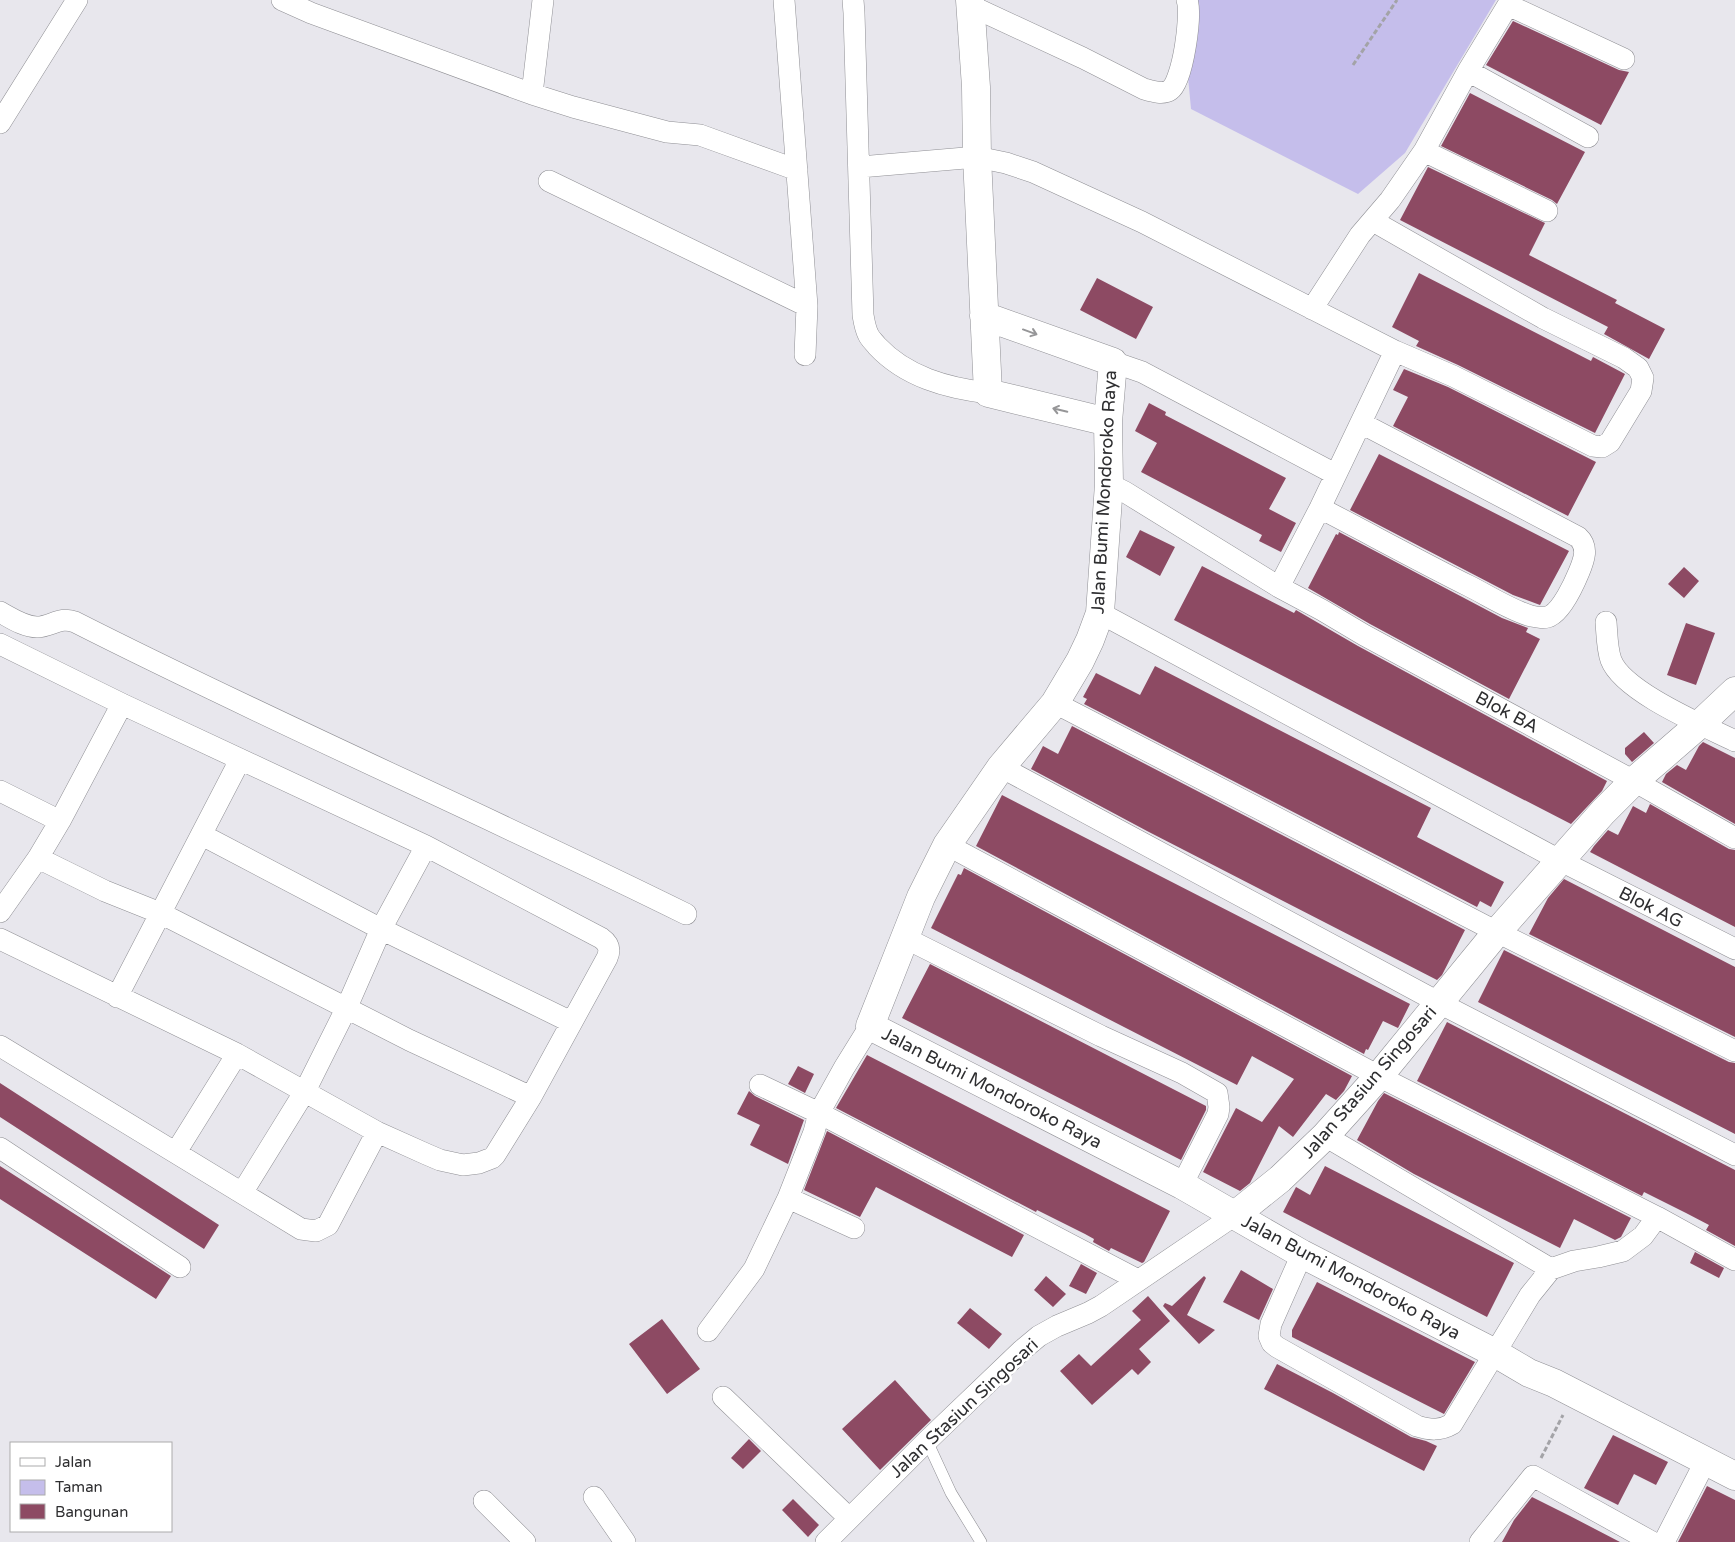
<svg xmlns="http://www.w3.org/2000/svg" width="1735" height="1542" font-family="'Varela Round',sans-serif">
<rect width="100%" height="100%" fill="#e8e7ed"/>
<path fill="#c5beeb" d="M 1198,0 L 1496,0 L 1405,153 L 1358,194 L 1191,109 L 1186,55 Z"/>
<path fill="#8d4a63" d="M 1513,21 L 1619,70 L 1629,72 L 1601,125 L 1486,65 Z
M 1470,93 L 1585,152 L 1557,204 L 1552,200 L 1441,146 Z
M 1428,167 L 1545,223 L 1529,255 L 1617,300 L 1615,303 L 1665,329 L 1649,359 L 1604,334 L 1608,327 L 1400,220 Z
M 1419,273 L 1591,361 L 1593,357 L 1625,374 L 1595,433 L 1458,365 L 1416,346 L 1419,341 L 1392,327 Z
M 1097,278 L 1153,307 L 1136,339 L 1080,310 Z
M 1404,369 L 1448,387 L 1596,462 L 1568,516 L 1393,426 L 1408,397 L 1393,390 Z
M 1149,403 L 1166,412 L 1165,415 L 1286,478 L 1269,509 L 1296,523 L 1281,552 L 1259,541 L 1262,535 L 1141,472 L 1157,443 L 1135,431 Z
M 1379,454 L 1569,551 L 1540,605 L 1513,595 L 1350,510 Z
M 1140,530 L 1175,547 L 1160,576 L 1126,557 Z
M 1339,532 L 1502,618 L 1528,628 L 1526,632 L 1540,639 L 1509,699 L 1370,624 L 1308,588 L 1336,534 L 1338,535 Z
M 1202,566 L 1294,613 L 1296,610 L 1358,646 L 1607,781 L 1602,791 L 1571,824 L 1174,620 Z
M 1684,567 L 1699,581 L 1684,598 L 1668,584 Z
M 1686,623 L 1715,633 L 1696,685 L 1667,675 Z
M 1155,666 L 1431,808 L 1417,837 L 1504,882 L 1491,907 L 1480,901 L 1477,907 L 1084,704 L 1087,699 L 1083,697 L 1096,673 L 1140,695 Z
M 1072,726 L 1465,930 L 1442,975 L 1437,980 L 1147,831 L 1031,769 L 1043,746 L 1058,754 Z
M 1644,732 L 1654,743 L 1632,762 L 1625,754 L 1625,748 Z
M 1703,742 L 1735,758 L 1735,824 L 1662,782 L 1666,774 L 1677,765 L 1686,770 L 1699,746 Z
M 1002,795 L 1410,1004 L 1398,1028 L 1383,1021 L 1368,1050 L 1366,1049 L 1364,1054 L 976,846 Z
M 1650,804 L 1729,849 L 1735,850 L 1735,927 L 1590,852 L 1594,846 L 1608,830 L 1618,835 L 1633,806 L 1646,813 Z
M 964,868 L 1352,1076 L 1344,1091 L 1336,1100 L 1326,1094 L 1293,1137 L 1279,1126 L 1250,1183 L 1240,1191 L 1203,1172 L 1236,1108 L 1262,1122 L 1294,1079 L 1252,1056 L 1237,1085 L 931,928 L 958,874 L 961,875 Z
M 1564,879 L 1735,967 L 1735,1037 L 1529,934 L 1548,898 Z
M 1504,950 L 1729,1062 L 1735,1063 L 1735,1134 L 1478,1002 Z
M 930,964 L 1206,1106 L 1206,1110 L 1181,1160 L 902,1018 Z
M 1447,1022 L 1735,1170 L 1735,1246 L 1706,1230 L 1709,1225 L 1686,1213 L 1644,1192 L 1642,1196 L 1417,1081 Z
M 867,1055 L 1170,1211 L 1144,1262 L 1142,1263 L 1111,1248 L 1109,1251 L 1093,1242 L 1094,1239 L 1085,1234 L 1037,1210 L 1036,1212 L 836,1108 Z
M 798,1066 L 814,1074 L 805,1093 L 788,1084 Z
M 0,1083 L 219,1225 L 204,1249 L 0,1117 Z
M 749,1091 L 755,1096 L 804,1120 L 788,1164 L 750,1145 L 760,1125 L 737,1114 Z
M 1384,1093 L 1631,1218 L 1621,1237 L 1615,1240 L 1574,1219 L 1560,1248 L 1414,1174 L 1357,1140 L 1378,1101 Z
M 827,1131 L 1024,1235 L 1012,1257 L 876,1187 L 860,1217 L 804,1190 Z
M 0,1166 L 171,1276 L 156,1299 L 0,1199 Z
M 1325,1166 L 1514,1263 L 1487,1317 L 1283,1212 L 1296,1187 L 1310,1195 Z
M 1695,1252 L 1724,1268 L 1719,1278 L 1690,1263 Z
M 1081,1264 L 1097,1273 L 1086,1294 L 1069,1286 Z
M 1241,1270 L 1273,1289 L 1259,1320 L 1223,1302 Z
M 1046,1276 L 1066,1294 L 1053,1307 L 1034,1290 Z
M 1204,1276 L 1206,1278 L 1187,1315 L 1215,1330 L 1199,1344 L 1163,1306 L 1165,1303 L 1172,1306 Z
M 1317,1282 L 1475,1362 L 1444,1414 L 1292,1337 L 1292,1330 Z
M 1148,1296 L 1170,1321 L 1139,1349 L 1151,1362 L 1138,1375 L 1132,1369 L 1092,1405 L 1060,1371 L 1079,1354 L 1091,1366 L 1141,1320 L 1132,1311 Z
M 970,1308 L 1002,1334 L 989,1349 L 957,1323 Z
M 662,1319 L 700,1369 L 667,1394 L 629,1344 Z
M 1277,1364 L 1333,1393 L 1411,1437 L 1426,1441 L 1437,1446 L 1424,1471 L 1264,1389 Z
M 895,1380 L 931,1420 L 880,1470 L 842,1429 Z
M 1613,1435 L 1668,1462 L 1656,1485 L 1634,1474 L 1618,1505 L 1584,1488 Z
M 749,1439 L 761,1451 L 743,1469 L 731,1458 Z
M 1707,1486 L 1735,1500 L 1735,1542 L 1678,1542 Z
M 1532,1497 L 1570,1516 L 1620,1542 L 1502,1542 L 1514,1520 Z
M 793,1499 L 819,1525 L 808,1537 L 782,1510 Z"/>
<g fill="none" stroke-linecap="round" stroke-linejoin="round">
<defs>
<path id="service" d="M 927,1441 L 951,1493 L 981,1542"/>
<path id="minor" d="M 282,0 L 311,13 L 532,94 L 573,107 L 667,132 L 700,135 L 797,170
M 784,0 L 807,306 L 805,355
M 853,0 L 854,13 L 863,315 C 864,321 865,328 868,334 C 870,339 874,342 877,346 C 906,377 947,388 988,393
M 1508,5 L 1624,59
M 971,6 L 1083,58 L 1144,89 C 1151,91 1163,95 1170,90 C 1183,81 1192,14 1187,0
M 1468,71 L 1588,137
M 532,94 L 543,0
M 0,123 L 77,0
M 1424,151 L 1547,211
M 860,167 L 977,157 L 1006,163 L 1033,172 L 1142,222 L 1395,351 L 1453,376 L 1593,446 L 1602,447 L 1610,442 L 1641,391 L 1643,378 L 1638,368 L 1624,358 L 1543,318 L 1373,221
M 549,181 L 807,306
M 1312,309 L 1360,235 L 1390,200 L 1424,151 L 1468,71 L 1511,0
M 1113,362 L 1142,372 L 1335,474
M 1109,484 L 1125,492 L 1279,587 L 1322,610 L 1364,635 L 1634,781 L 1735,838
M 1320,508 C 1370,534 1419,561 1469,586 C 1489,596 1510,610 1531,616 C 1536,617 1546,619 1550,616 C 1562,610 1574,584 1579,572 C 1584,560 1589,547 1578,537 L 1361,423
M 1279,587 L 1320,508 L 1395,351
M 0,612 C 11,618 24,627 37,627 C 51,627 60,616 75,622 C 276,724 484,814 686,914
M 1100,613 L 1561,861 L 1735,949
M 1606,622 C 1607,634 1607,649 1611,660 C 1623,692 1705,726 1735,741
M 0,644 L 122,704 L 426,846 L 601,938 C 608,943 611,949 607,958 L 531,1097 L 495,1155 L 492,1158 L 479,1163 L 463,1165 L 440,1160 L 426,1154 L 377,1132 L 237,1054 L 0,939
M 1055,703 L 1497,932 L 1735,1051
M 1001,767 L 1451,1009 L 1735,1155
M 0,791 L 60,821
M 202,835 L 381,929 L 571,1022
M 947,845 L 1386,1080 L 1657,1217 L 1735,1260
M 38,858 L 105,891 L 160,913 L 409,1040 L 531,1097
M 0,912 L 38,858 L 60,821 L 122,704
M 905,938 L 1101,1036 L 1182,1073 L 1217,1093 L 1219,1107 L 1218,1114 L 1182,1185
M 117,997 L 240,760
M 0,1046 L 301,1229 L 316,1231 L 328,1225 L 377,1132
M 760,1085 L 819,1113 L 1138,1280
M 1325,1136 L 1551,1269
M 0,1148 L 180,1267
M 176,1152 L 237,1054
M 242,1193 L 305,1091 L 346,1009 L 381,929 L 426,846
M 788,1198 L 854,1228
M 1302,1254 L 1271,1324 L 1269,1336 L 1272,1343 L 1277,1347 L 1417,1426 C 1430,1430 1440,1431 1452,1424 L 1530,1295 L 1551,1269 L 1574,1261 L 1598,1257 L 1623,1251 L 1643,1236 L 1657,1217
M 708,1331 L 754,1269 L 788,1198 L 814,1132 L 819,1113 L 844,1068 L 870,1026
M 723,1397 L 849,1518
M 594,1497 L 625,1542
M 484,1501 L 525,1542
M 826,1542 L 927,1441 L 1021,1351 L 1039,1336 L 1057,1326 L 1088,1313 L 1101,1306 L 1235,1215
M 1480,1542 L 1533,1476 L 1652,1542
M 1664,1542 L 1705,1462"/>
<path id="tertiary" d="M 970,0 L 976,87 L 977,157 L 988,393 L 1108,422
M 984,316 L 1113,362 L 1108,422 L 1109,484 L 1100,613 L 1090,640 L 1080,661 L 1055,703 L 1001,767 L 947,845 L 921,897 L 870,1026 L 1182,1185 L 1302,1254 L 1495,1353 L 1529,1373 L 1554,1383 L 1735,1476
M 1235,1215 L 1280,1179 L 1325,1136 L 1379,1076 L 1497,932 L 1603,812 L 1634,781 L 1701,723 L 1735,691"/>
</defs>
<use href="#service" stroke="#8f8f94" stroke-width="12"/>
<use href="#minor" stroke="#8f8f94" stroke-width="22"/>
<use href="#tertiary" stroke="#8f8f94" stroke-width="29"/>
<path stroke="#a3a3a7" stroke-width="3" stroke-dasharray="5 2.5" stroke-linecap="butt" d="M 1353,65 L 1397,0
M 1541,1458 L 1563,1415"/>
<use href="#service" stroke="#fff" stroke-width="11"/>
<use href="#minor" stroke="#fff" stroke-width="21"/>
<use href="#tertiary" stroke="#fff" stroke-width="28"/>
</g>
<defs><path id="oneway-shaft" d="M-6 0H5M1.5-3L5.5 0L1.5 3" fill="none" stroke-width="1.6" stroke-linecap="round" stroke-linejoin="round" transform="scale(1.25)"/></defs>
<g stroke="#969698">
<use href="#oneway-shaft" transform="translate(1030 332) rotate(20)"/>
<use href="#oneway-shaft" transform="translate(1060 410) rotate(-167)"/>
</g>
<g text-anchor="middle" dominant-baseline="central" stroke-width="5" stroke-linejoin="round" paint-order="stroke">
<g font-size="18" fill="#2e2e30" stroke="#fff">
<text transform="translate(1104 492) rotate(-87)">Jalan Bumi Mondoroko Raya</text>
<text transform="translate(1507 712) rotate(28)">Blok BA</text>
<text transform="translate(1651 907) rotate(27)">Blok AG</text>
<text transform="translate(1369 1082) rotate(-49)">Jalan Stasiun Singosari</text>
<text transform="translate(992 1088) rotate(27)">Jalan Bumi Mondoroko Raya</text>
<text transform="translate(1351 1277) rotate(28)">Jalan Bumi Mondoroko Raya</text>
<text transform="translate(964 1408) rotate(-43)">Jalan Stasiun Singosari</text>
</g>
</g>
<rect x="10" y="1442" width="162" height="90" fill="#ffffff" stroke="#ababac"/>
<rect x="20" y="1458" width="25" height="8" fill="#ffffff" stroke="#ababac"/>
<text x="55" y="1467" font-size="15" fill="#2e2e30">Jalan</text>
<rect x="20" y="1480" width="25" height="15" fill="#c5beeb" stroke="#ababac"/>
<text x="55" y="1492" font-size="15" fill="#2e2e30">Taman</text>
<rect x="20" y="1504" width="25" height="15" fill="#8d4a63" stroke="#ababac"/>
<text x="55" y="1517" font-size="15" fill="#2e2e30">Bangunan</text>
</svg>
